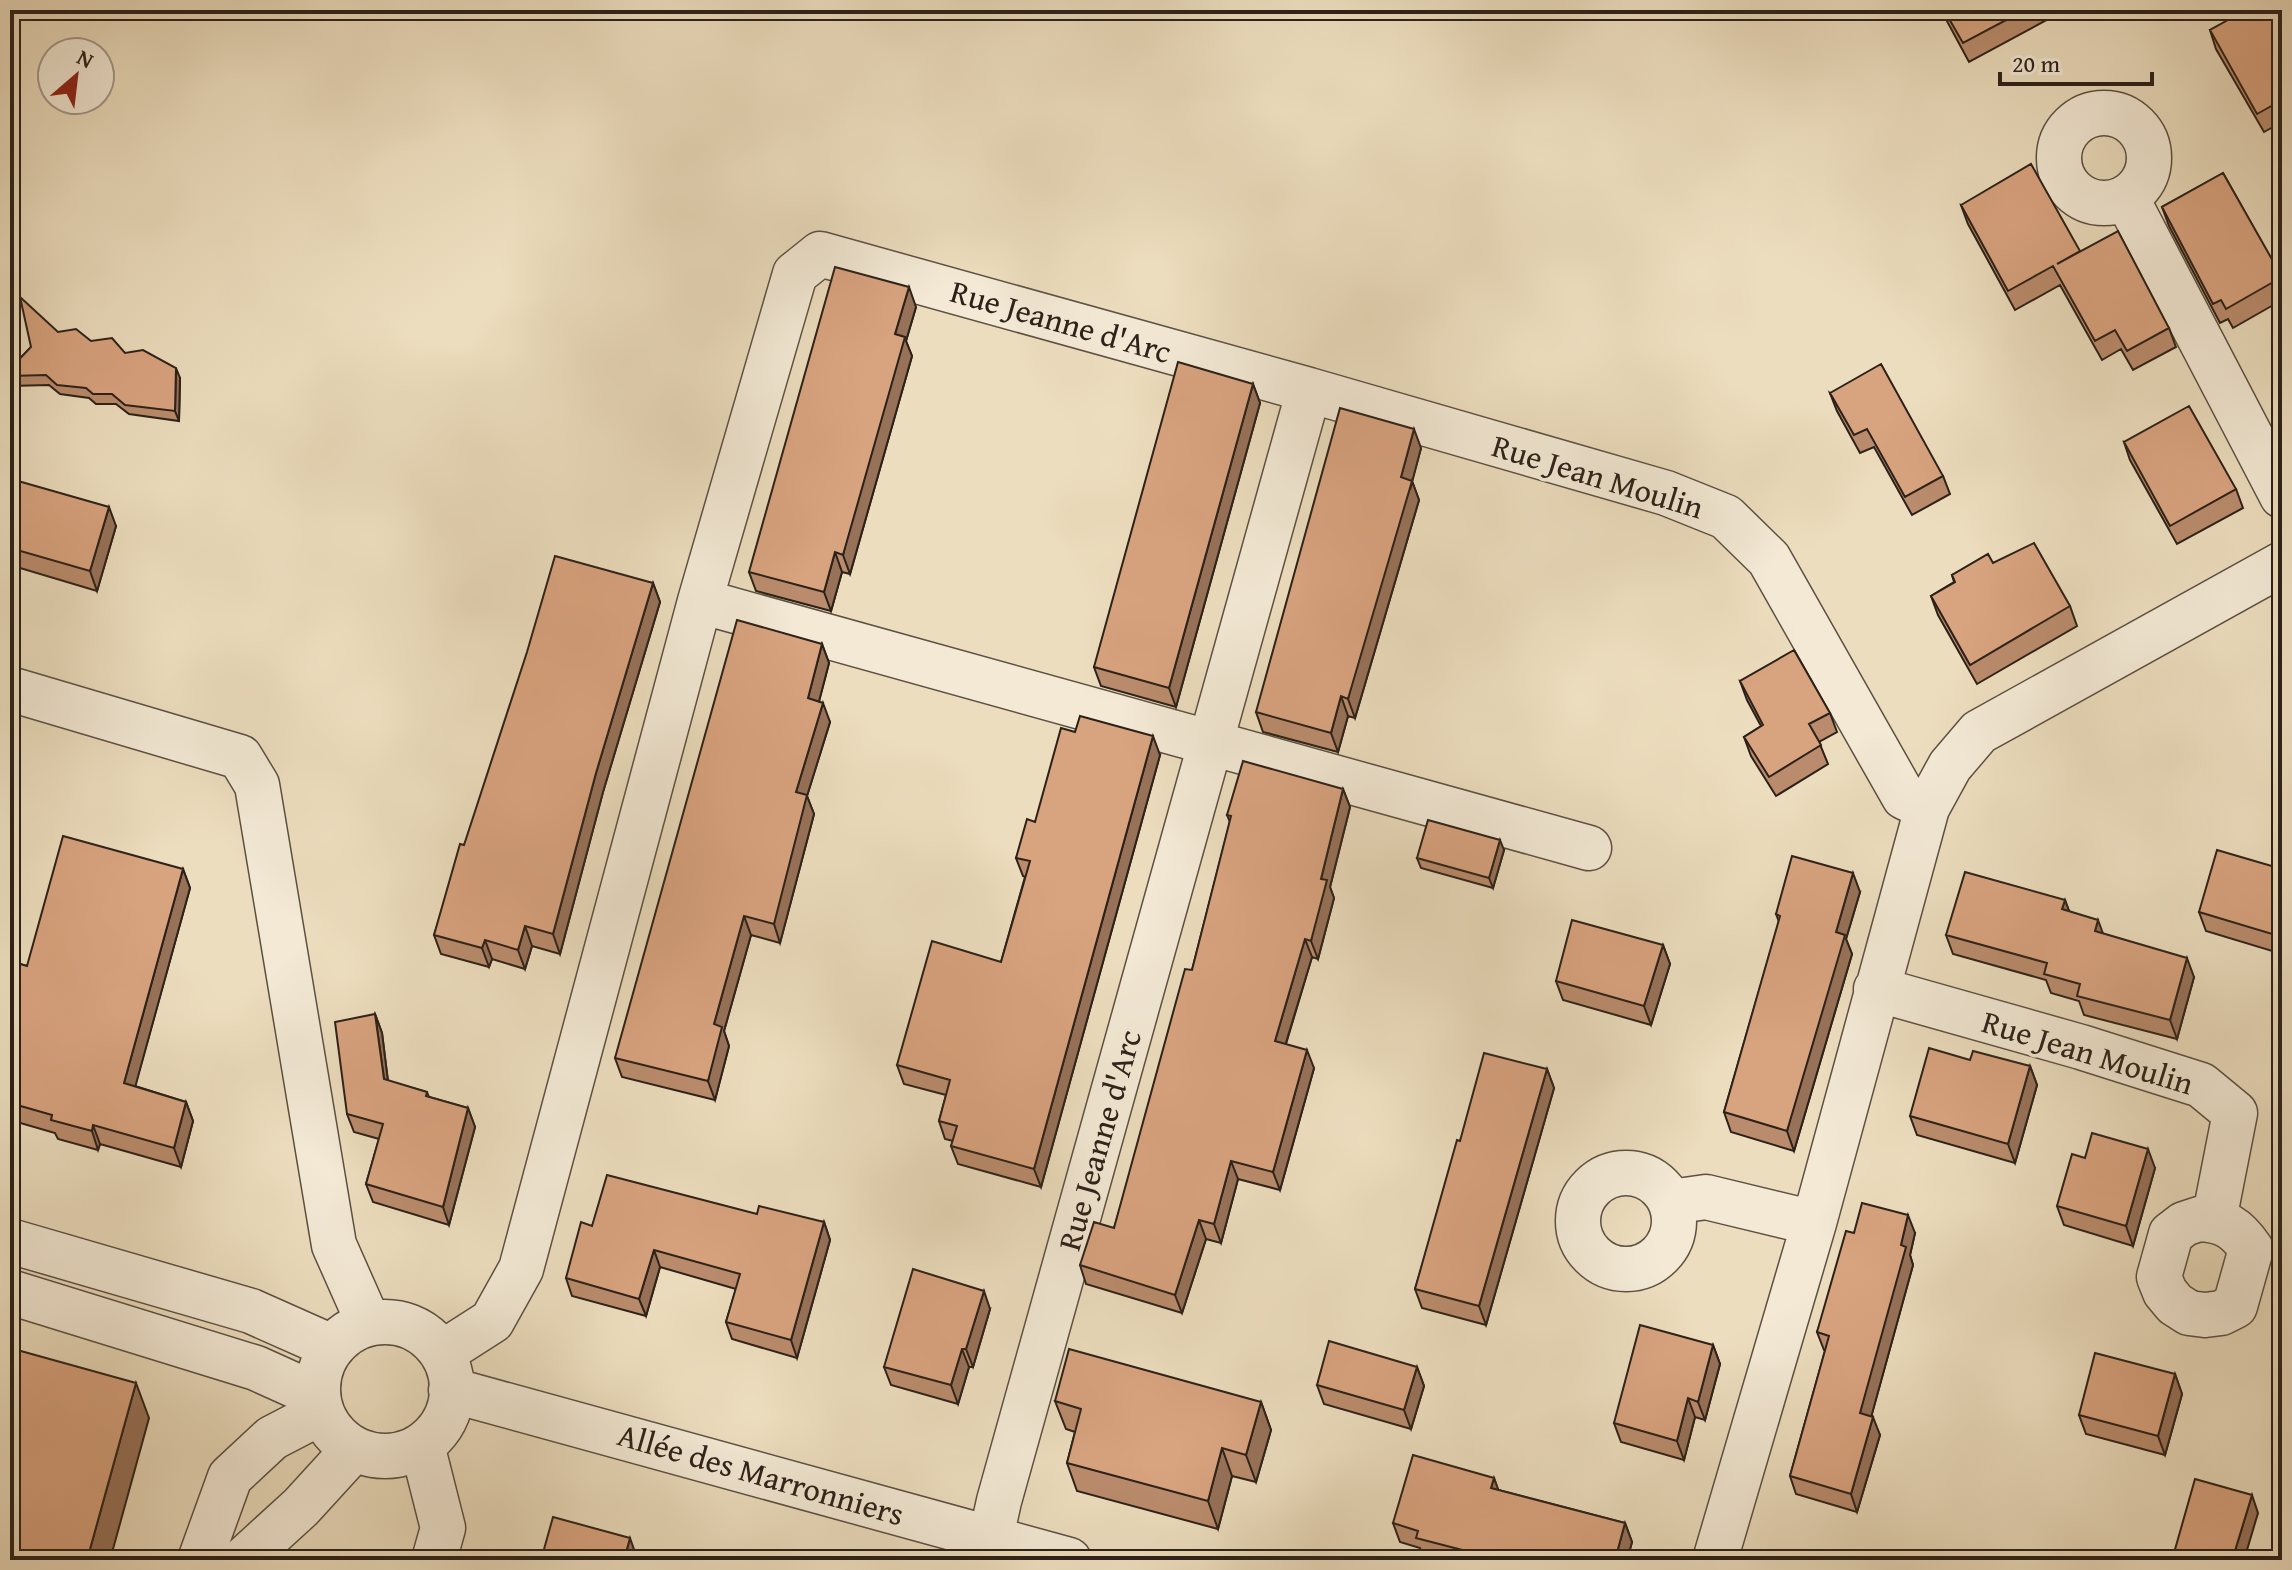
<svg xmlns="http://www.w3.org/2000/svg" width="2292" height="1570" font-family="'Gentium Book Plus',serif">
<rect width="100%" height="100%" fill="#ecddbe"/>
<filter id="stains"><feTurbulence type="fractalNoise" baseFrequency=".0025" numOctaves="4"/><feColorMatrix values="0 0 0 0 .2 0 0 0 0 .09 0 0 0 0 .02 0 0 0 .5 -.17"/></filter>
<radialGradient id="worn" r=".72"><stop offset=".6" stop-color="#630" stop-opacity="0"/><stop offset="1" stop-color="#630" stop-opacity=".3"/></radialGradient>
<g fill="none" stroke-linecap="round" stroke-linejoin="round">
<defs>
<path id="minor" d="M2059 158a45 45 0 1 1 90 0a45 45 0 1 1-90 0Z
M 2126,197 L 2282,496
M 1309,390 L 1666,493 L 1726,517 L 1769,559 L 1904,797 L 1927,808
M 700,601 L 1589,848
M 10,689 L 240,757 L 257,785 L 334,1245 L 369,1324
M 1876,989 L 2081,1047 L 2201,1085 L 2235,1113 L 2214,1220
M1578 1221a48 48 0 1 1 96 0a48 48 0 1 1-96 0Z
M 1671,1202 L 1706,1197 L 1814,1223
M 2199,1219 C 2224,1220 2237,1228 2251,1249 L 2235,1306 L 2221,1313 L 2205,1315 L 2189,1313 L 2175,1304 L 2165,1292 L 2159,1277 L 2171,1234 L 2184,1224 Z
M 10,1241 L 251,1311 L 332,1347
M 10,1292 L 256,1368 L 318,1396
M318 1389a67 67 0 1 1 134 0a67 67 0 1 1-134 0Z
M 442,1353 L 492,1321 L 521,1269 L 700,601 L 795,274 L 820,254 L 1309,390 L 999,1501 L 986,1560
M 451,1390 L 1069,1560
M 422,1445 L 443,1528 L 434,1560
M 200,1560 L 230,1477 L 272,1438 L 322,1412
M 243,1560 L 301,1507 L 354,1449
M 1715,1560 L 1814,1223 L 1927,808 L 1950,766 L 1979,732 L 2282,564"/>
</defs>
<use href="#minor" stroke="#5c5042" stroke-width="47"/>
<use href="#minor" stroke="#f3e9d5" stroke-width="44"/>
</g>
<path fill="#ba8c6d" stroke="#2c2119" stroke-width="2" d="M 1941,10 L 2052,10 L 2054,16 L 1969,62 Z
M 2282,20 L 2282,122 L 2264,132 L 2216,49 L 2210,30 Z
M 2223,173 L 2282,278 L 2282,300 L 2233,328 L 2228,319 L 2220,323 L 2169,226 L 2162,207 Z
M 1961,205 L 2080,252 L 2169,328 L 2176,347 L 2133,370 L 2121,349 L 2102,360 L 2060,285 L 2015,310 L 1968,224 Z
M 916,307 L 906,341 L 912,356 L 850,574 L 842,572 L 831,611 L 756,591 L 749,572 Z
M 58,332 L 125,353 L 180,378 L 179,421 L 129,414 L 116,404 L 96,404 L 89,398 L 60,394 L 49,385 L 10,386 L 10,369 L 31,347 Z
M 1253,384 L 1260,403 L 1176,707 L 1101,686 L 1094,667 Z
M 1830,393 L 1943,476 L 1950,494 L 1912,515 L 1874,447 L 1860,453 L 1837,411 Z
M 2124,442 L 2236,489 L 2243,508 L 2177,544 L 2130,460 Z
M 1421,448 L 1412,481 L 1419,500 L 1355,718 L 1348,716 L 1338,752 L 1263,732 L 1256,712 Z
M 10,481 L 116,526 L 97,591 L 10,565 Z
M 1993,563 L 2070,606 L 2077,626 L 1977,684 L 1938,615 L 1931,596 L 1954,582 L 1952,575 Z
M 653,583 L 660,602 L 603,792 L 560,954 L 532,946 L 525,969 L 492,959 L 489,967 L 441,954 L 434,935 L 464,845 Z
M 822,644 L 829,663 L 819,701 L 830,722 L 807,796 L 814,814 L 780,943 L 751,935 L 724,1031 L 729,1046 L 715,1100 L 622,1077 L 615,1058 Z
M 1740,681 L 1830,713 L 1837,732 L 1819,742 L 1828,764 L 1776,796 L 1751,756 L 1744,737 L 1761,726 L 1747,700 Z
M 1160,755 L 1041,1187 L 958,1164 L 951,1146 L 953,1141 L 945,1139 L 939,1121 L 946,1095 L 904,1084 L 897,1065 L 1001,962 L 1025,877 L 1023,876 L 1016,858 L 1035,822 Z
M 1343,789 L 1350,807 L 1330,887 L 1334,898 L 1318,959 L 1312,957 L 1286,1044 L 1314,1068 L 1280,1190 L 1238,1179 L 1221,1243 L 1206,1239 L 1182,1313 L 1086,1284 L 1080,1265 L 1114,1228 L 1192,970 L 1230,822 L 1227,815 Z
M 1504,850 L 1493,888 L 1421,868 L 1417,858 Z
M 183,869 L 190,888 L 135,1086 L 186,1102 L 193,1121 L 181,1167 L 100,1144 L 98,1150 L 58,1139 L 55,1133 L 10,1120 L 10,961 L 27,966 Z
M 2282,869 L 2282,954 L 2206,931 L 2199,912 Z
M 1860,892 L 1846,939 L 1852,954 L 1794,1151 L 1731,1132 L 1724,1112 L 1779,922 L 1776,914 Z
M 2065,900 L 2069,911 L 2103,934 L 2194,977 L 2177,1039 L 2084,1015 L 2079,1001 L 2051,993 L 2046,980 L 1953,954 L 1946,935 Z
M 1663,945 L 1670,964 L 1651,1025 L 1563,1000 L 1556,981 Z
M 375,1014 L 382,1033 L 388,1081 L 427,1092 L 429,1097 L 468,1108 L 475,1127 L 449,1225 L 373,1202 L 366,1184 L 379,1139 L 354,1132 L 347,1114 Z
M 1970,1060 L 2030,1066 L 2037,1085 L 2015,1163 L 1917,1135 L 1910,1116 Z
M 1547,1069 L 1554,1088 L 1486,1325 L 1422,1308 L 1415,1289 L 1460,1141 Z
M 2085,1158 L 2155,1168 L 2133,1246 L 2064,1225 L 2057,1206 Z
M 757,1214 L 824,1222 L 830,1240 L 797,1358 L 732,1339 L 726,1322 L 736,1289 L 660,1267 L 646,1316 L 572,1296 L 566,1278 L 592,1226 Z
M 1854,1233 L 1915,1233 L 1910,1255 L 1913,1265 L 1871,1417 L 1880,1435 L 1857,1512 L 1796,1494 L 1790,1476 L 1825,1351 L 1824,1350 L 1817,1332 Z
M 990,1309 L 973,1367 L 969,1367 L 958,1404 L 891,1385 L 884,1367 Z
M 1713,1345 L 1720,1364 L 1705,1420 L 1695,1417 L 1684,1460 L 1621,1442 L 1614,1423 Z
M 1417,1367 L 1424,1386 L 1411,1429 L 1324,1404 L 1317,1385 Z
M 2175,1374 L 2182,1394 L 2165,1455 L 2086,1434 L 2079,1415 Z
M 1055,1401 L 1261,1402 L 1271,1430 L 1256,1482 L 1232,1476 L 1218,1529 L 1077,1491 L 1067,1463 L 1075,1432 L 1066,1429 Z
M 1494,1478 L 1498,1490 L 1625,1523 L 1632,1542 L 1627,1560 L 1436,1560 L 1423,1557 L 1420,1548 L 1400,1542 L 1393,1523 Z"/>
<path fill="#977259" stroke="#2c2119" stroke-width="2" d="M 909,287 L 916,307 L 906,341 L 912,356 L 850,574 L 843,555 L 895,334 Z
M 176,368 L 180,378 L 179,421 L 175,411 Z
M 1253,384 L 1260,403 L 1176,707 L 1169,688 Z
M 1414,429 L 1421,448 L 1410,490 L 1412,481 L 1419,500 L 1355,718 L 1348,699 L 1401,477 Z
M 109,507 L 116,526 L 97,591 L 90,571 Z
M 835,552 L 842,572 L 831,611 L 824,592 Z
M 653,583 L 660,602 L 603,792 L 560,954 L 553,934 L 596,773 Z
M 822,644 L 829,663 L 815,717 L 808,698 Z
M 1341,696 L 1348,716 L 1338,752 L 1331,733 Z
M 823,703 L 830,722 L 807,796 L 814,814 L 780,943 L 774,924 L 796,792 Z
M 1153,736 L 1160,755 L 1041,1187 L 1034,1169 Z
M 1343,789 L 1350,807 L 1330,887 L 1334,898 L 1318,959 L 1311,941 L 1321,879 Z
M 1500,840 L 1504,850 L 1493,888 L 1489,878 Z
M 183,869 L 190,888 L 131,1102 L 124,1083 Z
M 1853,873 L 1860,892 L 1846,939 L 1852,954 L 1794,1151 L 1787,1131 L 1836,932 Z
M 2065,900 L 2072,919 L 2062,909 Z
M 744,916 L 751,935 L 724,1031 L 729,1046 L 715,1100 L 708,1081 L 714,1024 Z
M 2098,920 L 2105,939 L 2095,931 Z
M 525,926 L 532,946 L 525,969 L 518,950 Z
M 1305,939 L 1312,957 L 1281,1059 L 1275,1041 Z
M 485,940 L 492,959 L 489,967 L 482,948 Z
M 1663,945 L 1670,964 L 1651,1025 L 1644,1006 Z
M 2187,958 L 2194,977 L 2177,1039 L 2170,1020 Z
M 375,1014 L 382,1033 L 390,1098 L 384,1079 Z
M 1307,1050 L 1314,1068 L 1280,1190 L 1273,1172 Z
M 2030,1066 L 2037,1085 L 2015,1163 L 2008,1144 Z
M 1547,1069 L 1554,1088 L 1486,1325 L 1479,1306 Z
M 186,1102 L 193,1121 L 181,1167 L 174,1148 Z
M 468,1108 L 475,1127 L 449,1225 L 443,1207 Z
M 93,1125 L 100,1144 L 98,1150 L 92,1131 Z
M 2148,1149 L 2155,1168 L 2133,1246 L 2126,1226 Z
M 1231,1161 L 1238,1179 L 1221,1243 L 1214,1224 Z
M 1908,1215 L 1915,1233 L 1910,1255 L 1913,1265 L 1867,1432 L 1860,1413 Z
M 1199,1220 L 1206,1239 L 1182,1313 L 1175,1295 Z
M 824,1222 L 830,1240 L 797,1358 L 791,1340 Z
M 654,1250 L 660,1267 L 646,1316 L 639,1299 Z
M 984,1291 L 990,1309 L 973,1367 L 966,1349 Z
M 1713,1345 L 1720,1364 L 1705,1420 L 1698,1402 Z
M 962,1349 L 969,1367 L 958,1404 L 951,1385 Z
M 1417,1367 L 1424,1386 L 1411,1429 L 1404,1410 Z
M 2175,1374 L 2182,1394 L 2165,1455 L 2158,1436 Z
M 136,1383 L 149,1418 L 110,1560 L 87,1560 Z
M 1688,1398 L 1695,1417 L 1684,1460 L 1677,1441 Z
M 1261,1402 L 1271,1430 L 1256,1482 L 1246,1455 Z
M 1873,1417 L 1880,1435 L 1857,1512 L 1851,1494 Z
M 1222,1448 L 1232,1476 L 1218,1529 L 1208,1501 Z
M 1494,1478 L 1501,1497 L 1491,1488 Z
M 2252,1495 L 2258,1513 L 2244,1560 L 2237,1560 L 2234,1554 Z
M 1625,1523 L 1632,1542 L 1627,1560 L 1615,1560 Z
M 630,1538 L 637,1558 L 636,1560 L 624,1560 Z"/>
<path fill="#d8a37f" stroke="#2c2119" stroke-width="2" d="M 1944,10 L 2025,10 L 1963,43 Z
M 2246,10 L 2276,10 L 2282,20 L 2282,100 L 2257,114 L 2210,30 Z
M 2031,164 L 2080,251 L 2057,264 L 2118,231 L 2169,328 L 2127,351 L 2115,330 L 2095,341 L 2053,266 L 2008,291 L 1961,205 Z
M 2223,173 L 2282,277 L 2226,309 L 2221,300 L 2213,304 L 2162,207 Z
M 835,267 L 909,287 L 895,334 L 905,337 L 843,555 L 835,552 L 824,592 L 749,572 Z
M 20,297 L 58,332 L 76,329 L 91,341 L 112,338 L 125,353 L 143,350 L 176,368 L 175,411 L 125,405 L 112,394 L 93,394 L 86,388 L 57,385 L 46,375 L 10,376 L 10,369 L 31,347 Z
M 1178,362 L 1253,384 L 1169,688 L 1094,667 Z
M 1881,364 L 1943,476 L 1905,497 L 1867,429 L 1854,435 L 1830,393 Z
M 2189,406 L 2236,489 L 2170,526 L 2124,442 Z
M 1340,408 L 1414,429 L 1401,477 L 1412,481 L 1348,699 L 1341,696 L 1331,733 L 1256,712 Z
M 11,479 L 109,507 L 90,571 L 10,548 Z
M 2034,543 L 2070,606 L 1970,665 L 1931,596 L 1955,582 L 1952,575 L 1988,554 L 1993,563 Z
M 555,556 L 653,583 L 596,773 L 553,934 L 525,926 L 518,950 L 485,940 L 482,948 L 434,935 L 460,844 L 464,845 L 527,652 Z
M 737,620 L 822,644 L 808,698 L 823,703 L 796,792 L 807,795 L 774,924 L 744,916 L 714,1024 L 722,1027 L 708,1081 L 615,1058 Z
M 1794,650 L 1830,713 L 1809,724 L 1821,745 L 1769,777 L 1744,737 L 1763,725 L 1740,681 Z
M 1080,716 L 1153,736 L 1034,1169 L 951,1146 L 957,1126 L 939,1121 L 950,1080 L 897,1065 L 932,941 L 1001,962 L 1030,861 L 1016,858 L 1027,819 L 1035,822 L 1061,728 L 1075,732 Z
M 1243,761 L 1343,789 L 1321,879 L 1327,880 L 1311,941 L 1305,939 L 1275,1041 L 1307,1050 L 1273,1172 L 1231,1161 L 1214,1224 L 1199,1220 L 1175,1295 L 1080,1265 L 1094,1222 L 1114,1228 L 1185,969 L 1192,970 L 1231,816 L 1227,815 Z
M 1428,820 L 1500,840 L 1489,878 L 1417,858 Z
M 63,836 L 183,869 L 124,1083 L 186,1102 L 174,1148 L 93,1125 L 92,1131 L 51,1120 L 52,1115 L 10,1103 L 10,961 L 27,966 Z
M 2217,850 L 2282,869 L 2282,937 L 2199,912 Z
M 1792,856 L 1853,873 L 1836,932 L 1845,935 L 1787,1131 L 1724,1112 L 1780,916 L 1776,914 Z
M 1965,872 L 2065,900 L 2062,909 L 2098,920 L 2095,931 L 2187,958 L 2170,1020 L 2077,996 L 2080,984 L 2044,974 L 2047,963 L 1946,935 Z
M 1572,920 L 1663,945 L 1644,1006 L 1556,981 Z
M 375,1014 L 384,1079 L 427,1092 L 426,1096 L 468,1108 L 443,1207 L 366,1184 L 383,1124 L 347,1114 L 335,1022 Z
M 1929,1048 L 1970,1060 L 1973,1051 L 2030,1066 L 2008,1144 L 1910,1116 Z
M 1484,1053 L 1547,1069 L 1479,1306 L 1415,1289 L 1457,1140 L 1460,1141 Z
M 2092,1133 L 2148,1149 L 2126,1226 L 2057,1206 L 2072,1154 L 2085,1158 Z
M 607,1175 L 757,1214 L 759,1206 L 824,1222 L 791,1340 L 726,1322 L 740,1274 L 654,1250 L 639,1299 L 566,1278 L 581,1222 L 592,1226 Z
M 1862,1203 L 1908,1215 L 1901,1245 L 1906,1247 L 1860,1413 L 1873,1417 L 1851,1494 L 1790,1476 L 1829,1336 L 1817,1332 L 1846,1231 L 1854,1233 Z
M 913,1269 L 984,1291 L 966,1349 L 962,1349 L 951,1385 L 884,1367 Z
M 1640,1325 L 1713,1345 L 1698,1402 L 1688,1398 L 1677,1441 L 1614,1423 Z
M 1329,1341 L 1417,1367 L 1404,1410 L 1317,1385 Z
M 10,1348 L 136,1383 L 87,1560 L 10,1560 Z
M 1069,1349 L 1261,1402 L 1246,1455 L 1222,1448 L 1208,1501 L 1067,1463 L 1081,1409 L 1055,1401 Z
M 2095,1353 L 2175,1374 L 2158,1436 L 2079,1415 Z
M 1413,1455 L 1494,1478 L 1491,1488 L 1625,1523 L 1615,1560 L 1501,1560 L 1416,1538 L 1418,1531 L 1393,1523 Z
M 2195,1479 L 2252,1495 L 2234,1554 L 2232,1553 L 2229,1560 L 2172,1560 Z
M 553,1517 L 630,1538 L 624,1560 L 541,1560 Z"/>
<g text-anchor="middle" dominant-baseline="central" stroke-width="7" stroke-linejoin="round" paint-order="stroke">
<g font-size="32" fill="#2c2119" stroke="#f3e9d5">
<text transform="translate(1061 321) rotate(16)">Rue Jeanne d'Arc</text>
<text transform="translate(1598 476) rotate(17)">Rue Jean Moulin</text>
<text transform="translate(2088 1052) rotate(17)">Rue Jean Moulin</text>
<text transform="translate(1099 1140) rotate(-74)">Rue Jeanne d'Arc</text>
<text transform="translate(761 1474) rotate(16)">Allée des Marronniers</text>
</g>
</g>
<rect width="2292" height="1570" fill="none" stroke="#ecddbe" stroke-width="40"/>
<rect x="12" y="12" width="2268" height="1546" fill="none" stroke="#2c2119" stroke-width="4"/>
<rect x="20" y="20" width="2252" height="1530" fill="none" stroke="#2c2119" stroke-width="2"/>
<g transform="translate(76 76) rotate(28)"><circle r="38" fill="#f3e9d5" stroke="#a3998a" stroke-width="2"/>
<path d="M0-6L14 30L0 20L-14 30Z" fill="#8f2418"/>
<text y="-12" font-size="22" font-weight="bold" text-anchor="middle" fill="#2c2119">N</text>
</g>
<path d="M2000 72v12h152v-12" fill="none" stroke="#2c2119" stroke-width="4"/>
<text x="2012" y="72" font-size="24" fill="#2c2119" stroke="#f3e9d5" stroke-width="6" paint-order="stroke">20 m</text>
<rect width="100%" height="100%" filter="url(#stains)"/>
<rect width="100%" height="100%" fill="url(#worn)"/>
</svg>
